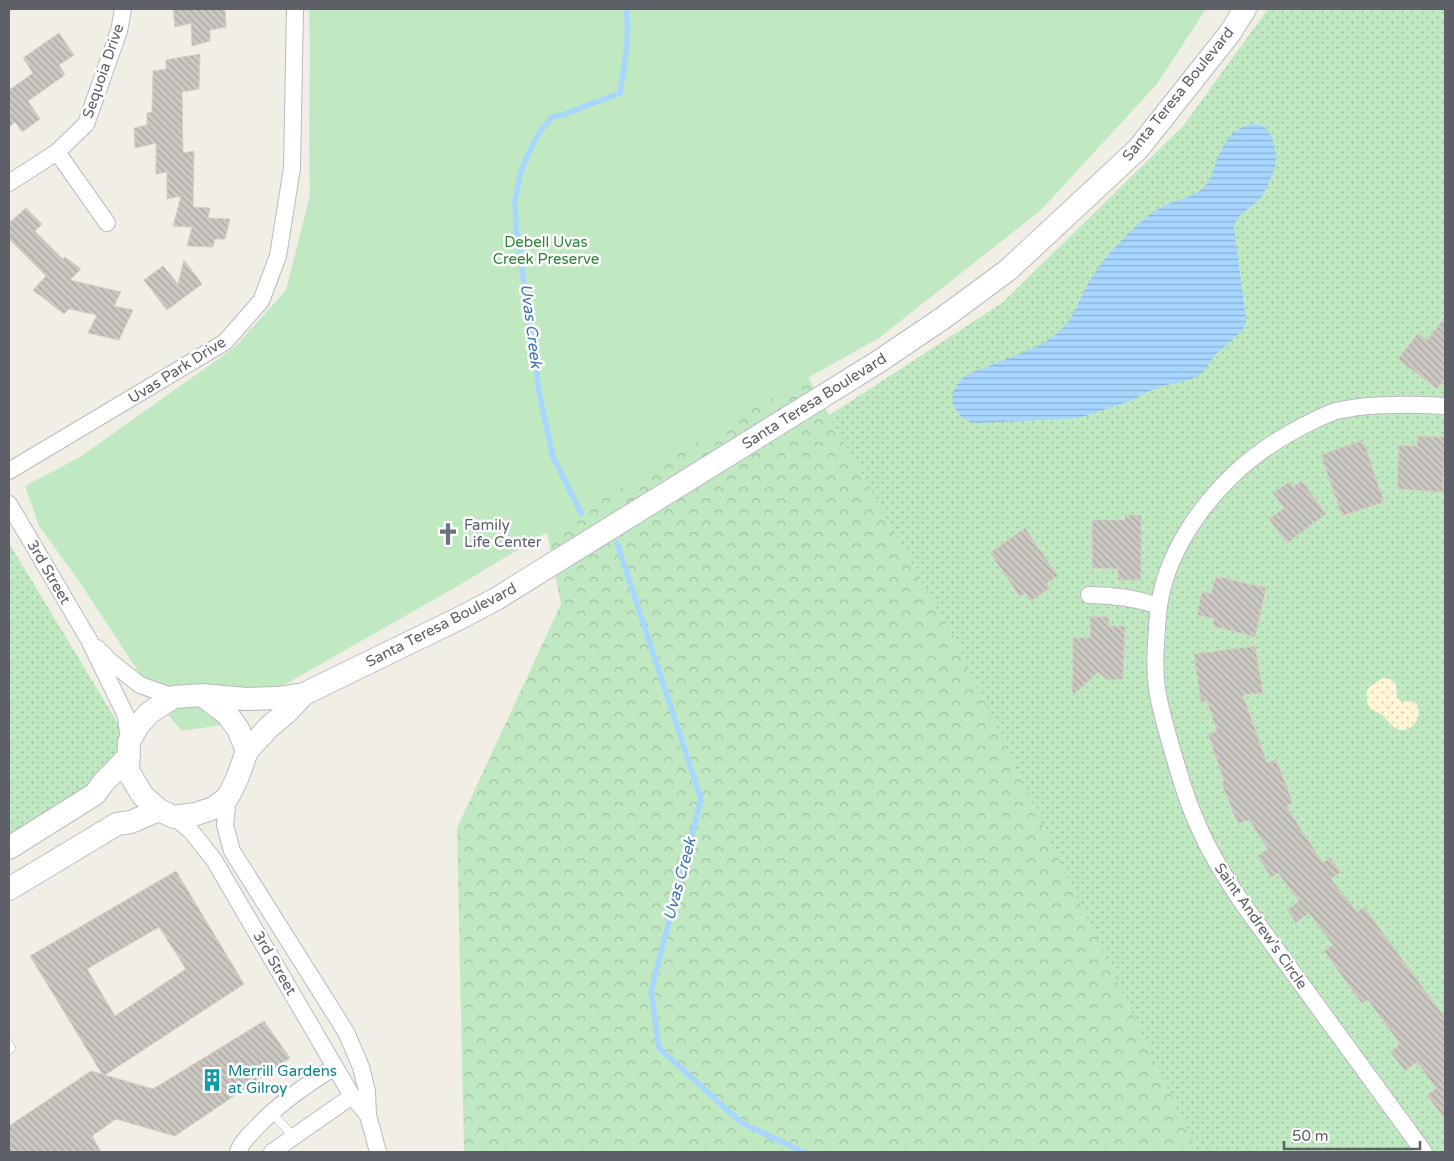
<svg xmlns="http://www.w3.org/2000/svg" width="1454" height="1161" font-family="'Varela Round',sans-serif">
<defs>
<pattern id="grass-dots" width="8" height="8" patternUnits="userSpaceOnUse" patternTransform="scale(1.25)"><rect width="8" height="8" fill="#c0e9c2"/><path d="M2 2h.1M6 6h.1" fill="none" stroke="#9fc0a1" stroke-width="1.8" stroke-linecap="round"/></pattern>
<pattern id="forest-crowns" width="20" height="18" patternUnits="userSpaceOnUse" patternTransform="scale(1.25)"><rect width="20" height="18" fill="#c0e9c2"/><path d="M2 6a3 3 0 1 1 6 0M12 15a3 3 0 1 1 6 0" fill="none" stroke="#9fc0a1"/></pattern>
<pattern id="sand-dots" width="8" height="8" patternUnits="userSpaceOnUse" patternTransform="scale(1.25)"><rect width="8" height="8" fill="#fdf5d4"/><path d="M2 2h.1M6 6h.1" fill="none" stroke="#d0cab0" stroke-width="1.8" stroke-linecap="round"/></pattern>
<pattern id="water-rules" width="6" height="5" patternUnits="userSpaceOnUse" patternTransform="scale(1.25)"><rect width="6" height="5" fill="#a7d6ff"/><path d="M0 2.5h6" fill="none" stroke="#8bb1d2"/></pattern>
<pattern id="building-back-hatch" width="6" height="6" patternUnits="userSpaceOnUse" patternTransform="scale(1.25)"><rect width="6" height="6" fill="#cbc8c2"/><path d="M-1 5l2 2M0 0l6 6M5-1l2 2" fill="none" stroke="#a8a6a1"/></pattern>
</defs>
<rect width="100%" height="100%" fill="#f0eee5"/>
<path fill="url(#grass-dots)" d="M 1268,9 L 1445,9 L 1445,1152 L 1043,1152 L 613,556 L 1002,303 L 1183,126 Z
M 9,543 L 133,748 L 9,852 Z"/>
<path fill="url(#forest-crowns)" d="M 510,341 L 792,349 L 955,640 L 1198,1152 L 464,1152 L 457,828 L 561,604 Z"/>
<path fill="url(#sand-dots)" d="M 1384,678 C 1398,680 1396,685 1397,697 L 1402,702 L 1413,701 C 1426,709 1416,732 1400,730 C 1392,728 1388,720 1382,715 C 1378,712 1372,711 1369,706 C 1366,701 1366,693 1368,688 C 1374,685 1379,679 1384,678 Z"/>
<path fill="#c0e9c2" d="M 309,9 L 1206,9 L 1157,84 L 1041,210 L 879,338 L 752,409 L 456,587 L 261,698 L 222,725 L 182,731 L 162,708 L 79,581 L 39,526 L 25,486 L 80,457 L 235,347 L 286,290 L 310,195 L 309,137 L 310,48 Z"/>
<path fill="url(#water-rules)" d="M 1251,124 C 1256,124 1261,124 1265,128 C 1273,135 1277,151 1276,161 C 1274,172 1269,184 1263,194 C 1254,209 1237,211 1234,228 L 1246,319 L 1245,326 L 1241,332 L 1215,355 L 1204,371 L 1198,376 L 1190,380 L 1162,386 L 1149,391 L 1130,401 L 1079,418 L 981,423 C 972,423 963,421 958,413 C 951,402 950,392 959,382 C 966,373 979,370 989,366 C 1012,356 1041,348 1060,331 C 1074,319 1079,298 1089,282 C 1100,264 1116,244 1132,230 C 1142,220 1153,211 1166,205 C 1179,199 1196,197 1206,185 C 1211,179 1213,172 1215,165 C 1223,145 1229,130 1251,124 Z"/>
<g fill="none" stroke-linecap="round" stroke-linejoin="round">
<path stroke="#a7d6ff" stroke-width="5.5" d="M 581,513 L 553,457 L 539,392 L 534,350 L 516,229 L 515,199 L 521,172 L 529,152 L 539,133 L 552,117 L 562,115 L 620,93 C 623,74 632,25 625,9
M 617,543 L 701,799 L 651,991 L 659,1048 L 742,1123 L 803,1152"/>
</g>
<path fill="url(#building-back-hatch)" stroke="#d6d0c3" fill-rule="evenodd" d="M 173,9 L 225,9 L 226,27 L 210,30 L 210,41 L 192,46 L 191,23 L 175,27 Z
M 59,33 L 74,55 L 59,65 L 65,75 L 28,101 L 40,119 L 22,132 L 15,122 L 9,127 L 9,90 L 33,73 L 23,58 Z
M 200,54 L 199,89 L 182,92 L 183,153 L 194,151 L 193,207 L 210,208 L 208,218 L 230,219 L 225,239 L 215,239 L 213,247 L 187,246 L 192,227 L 173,226 L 181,196 L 167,199 L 167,172 L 156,174 L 156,143 L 135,148 L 134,128 L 147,125 L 147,113 L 152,112 L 153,71 L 166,69 L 166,60 Z
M 26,208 L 42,224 L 35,231 L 63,259 L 65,257 L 81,269 L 70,280 L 121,292 L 114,306 L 133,310 L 119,340 L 88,333 L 97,315 L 69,309 L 64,314 L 33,290 L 46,276 L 9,239 L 9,223 Z
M 184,260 L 202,284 L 167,310 L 144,280 L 163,266 L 178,284 Z
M 1445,317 L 1445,378 L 1437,389 L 1398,359 L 1418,333 L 1427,340 Z
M 1417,436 L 1445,437 L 1443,492 L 1397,489 L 1399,445 L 1417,446 Z
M 1363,440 L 1384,502 L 1342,516 L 1321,455 Z
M 1302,481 L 1326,514 L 1287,543 L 1269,519 L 1284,508 L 1273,493 L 1289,482 L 1293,487 Z
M 1125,515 L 1141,515 L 1141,580 L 1118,580 L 1118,569 L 1092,568 L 1092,520 L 1125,520 Z
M 1025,528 L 1058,576 L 1047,583 L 1050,588 L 1031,601 L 1025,593 L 1020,597 L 990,553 Z
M 1216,576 L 1266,588 L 1255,637 L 1213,626 L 1214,619 L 1197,615 L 1202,591 L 1211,594 Z
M 1090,616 L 1109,617 L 1109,626 L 1125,626 L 1123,679 L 1107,680 L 1098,672 L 1072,696 L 1073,637 L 1090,638 Z
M 1255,646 L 1263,693 L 1243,695 L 1267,763 L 1276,759 L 1293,803 L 1286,806 L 1323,863 L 1330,857 L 1341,872 L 1331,879 L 1357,912 L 1364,907 L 1445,1018 L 1445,1120 L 1427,1095 L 1436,1088 L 1417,1062 L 1405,1071 L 1390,1052 L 1400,1044 L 1368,1000 L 1362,1004 L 1324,951 L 1333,945 L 1309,913 L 1296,923 L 1287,910 L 1299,901 L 1278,873 L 1271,877 L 1257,856 L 1268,849 L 1249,820 L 1238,824 L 1221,782 L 1224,781 L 1208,734 L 1217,731 L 1207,701 L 1201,702 L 1194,654 Z
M 176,871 L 244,984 L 105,1075 L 153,1089 L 264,1021 L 290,1058 L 175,1136 L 116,1119 L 92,1136 L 101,1152 L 9,1152 L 9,1126 L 91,1071 L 102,1074 L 30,956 ZM 159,927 L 186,969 L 115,1016 L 87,969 Z"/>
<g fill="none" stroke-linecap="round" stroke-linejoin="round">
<defs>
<path id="service" d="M 9,1044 L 11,1048 L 9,1050
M 271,1112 L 294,1137"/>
<path id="minor" d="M 57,152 L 107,223
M 9,183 L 57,152 L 86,124 L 119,31 L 123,9
M 9,471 L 225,342 L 261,301 L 278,256 L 292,168 L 295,9
M 9,504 L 89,640 L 126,716 L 129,742
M 1089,595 C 1114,595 1136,598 1159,606
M 97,648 L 111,662 L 140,685 L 174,697
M 228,797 L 225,825 L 232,851 L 346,1032 L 361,1067 L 367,1091 L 368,1115 L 378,1152
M 174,817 L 191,831 L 214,860 L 352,1096 L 368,1115
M 238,1152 C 241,1143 249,1135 256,1128 C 279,1103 307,1084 335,1067
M 272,1152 L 352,1096
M 1424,1152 L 1246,908 C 1227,881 1210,854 1197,823 C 1188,804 1182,783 1176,763 C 1169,739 1161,714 1157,689 C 1155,675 1155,659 1156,644 C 1157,632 1157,619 1159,606 C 1166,556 1198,508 1234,474 C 1258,451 1286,434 1315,420 C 1322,417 1329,413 1336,411 C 1370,403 1411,404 1445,406"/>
<path id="secondary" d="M 202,695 L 227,714 L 238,729 L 247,751 L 237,779 L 228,797 L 214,808 L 196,814 L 174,817 L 159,810 L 143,796 L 128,771 L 129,742 L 137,727 L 149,713 L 174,697 L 202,695 L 246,699 L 278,698 L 304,694 L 460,618 L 496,599 L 878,362 L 943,318 L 1008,270 L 1138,149 L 1230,33 L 1245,9
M 247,751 L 269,727 L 287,712 L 304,694
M 9,848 L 95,794 L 102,784 L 129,756
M 9,889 L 117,824 L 131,822 L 159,810"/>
</defs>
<use href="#service" stroke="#b8bbc0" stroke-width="9"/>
<use href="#minor" stroke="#b8bbc0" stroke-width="18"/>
<use href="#secondary" stroke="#b9bcc2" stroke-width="24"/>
<use href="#service" stroke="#fff" stroke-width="8"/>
<use href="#minor" stroke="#fff" stroke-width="16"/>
<use href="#secondary" stroke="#fff" stroke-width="22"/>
</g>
<defs>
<symbol id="church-bare" viewBox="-9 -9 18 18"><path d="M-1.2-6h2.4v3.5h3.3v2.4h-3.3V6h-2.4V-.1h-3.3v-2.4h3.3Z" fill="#6b7280" stroke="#fff" stroke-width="2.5" paint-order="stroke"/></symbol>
<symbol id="building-bare" viewBox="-9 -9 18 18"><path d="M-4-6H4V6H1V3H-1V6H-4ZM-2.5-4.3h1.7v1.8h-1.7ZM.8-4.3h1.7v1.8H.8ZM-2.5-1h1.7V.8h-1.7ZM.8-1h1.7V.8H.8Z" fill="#0f9aa8" stroke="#fff" stroke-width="2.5" paint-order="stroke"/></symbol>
</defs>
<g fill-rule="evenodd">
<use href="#church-bare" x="432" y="518" width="32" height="32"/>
<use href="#building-bare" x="196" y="1064" width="32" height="32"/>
</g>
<g text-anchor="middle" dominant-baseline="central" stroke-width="5" stroke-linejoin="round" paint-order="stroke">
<g font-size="15" fill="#5d6167" stroke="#fff">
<text transform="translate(103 71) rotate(-71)">Sequoia Drive</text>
<text transform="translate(1178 94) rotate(-51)">Santa Teresa Boulevard</text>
<text transform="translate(177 370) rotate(-32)">Uvas Park Drive</text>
<text transform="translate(814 401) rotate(-32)">Santa Teresa Boulevard</text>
<text transform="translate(49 572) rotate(60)">3rd Street</text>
<text transform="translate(441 625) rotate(-27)">Santa Teresa Boulevard</text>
<text transform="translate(1261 926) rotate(55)">Saint Andrew's Circle</text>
<text transform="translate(275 963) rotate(60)">3rd Street</text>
</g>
<g font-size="15" fill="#2f8435" stroke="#fff">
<text x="546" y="242">Debell Uvas<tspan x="546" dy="17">Creek Preserve</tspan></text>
</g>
<g font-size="15" fill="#5b616d" stroke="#fff" text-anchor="start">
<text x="464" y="525">Family<tspan x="464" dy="17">Life Center</tspan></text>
</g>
<g font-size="15" fill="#0d838f" stroke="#fff" text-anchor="start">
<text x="228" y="1071">Merrill Gardens<tspan x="228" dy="17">at Gilroy</tspan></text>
</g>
<g font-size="16" font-style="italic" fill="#3b75b9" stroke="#fff">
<text transform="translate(531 326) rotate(83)">Uvas Creek</text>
<text transform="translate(680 879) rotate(-75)">Uvas Creek</text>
</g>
</g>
<rect width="1454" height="1161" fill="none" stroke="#5d6167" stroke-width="20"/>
<path d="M1284 1141v8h136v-8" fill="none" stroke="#5d6167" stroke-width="2.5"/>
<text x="1292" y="1141" font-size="15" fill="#5d6167" stroke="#ffffff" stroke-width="4" paint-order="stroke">50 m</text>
</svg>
